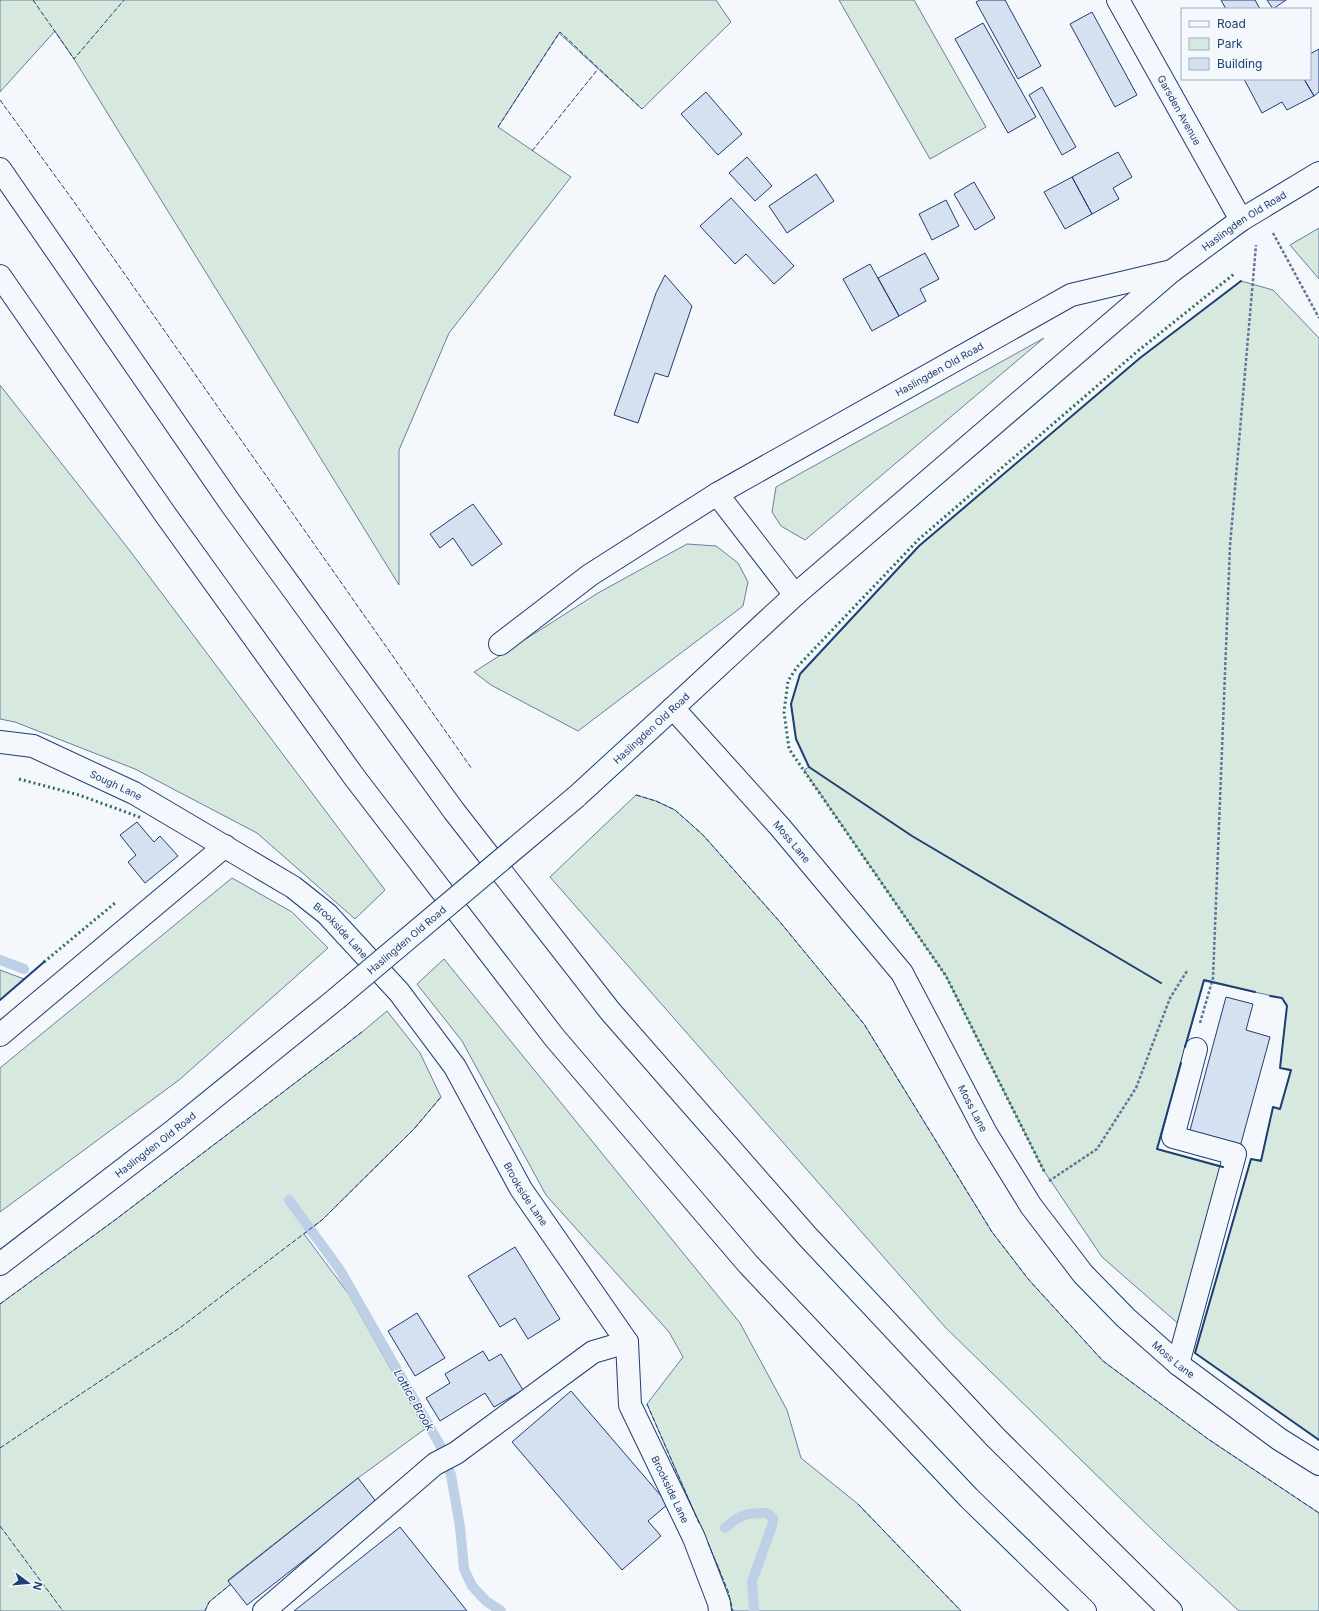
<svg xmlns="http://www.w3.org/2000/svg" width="1319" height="1611" font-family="Inter,sans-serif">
<rect width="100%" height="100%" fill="#f4f7fb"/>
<path fill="#d7e8df" stroke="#687fa3" d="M 0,0 L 716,0 L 731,22 L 642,109 L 559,33 L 498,127 L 571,177 L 449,333 L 399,450 L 399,585 L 74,59 L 55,31 L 0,92 Z
M 839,0 L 914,0 L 986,127 L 930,159 Z
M 1319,228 L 1319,279 L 1290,245 Z
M 1241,281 L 1273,290 L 1319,338 L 1319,1440 L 1195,1353 L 1251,1159 L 1261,1160 L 1273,1107 L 1280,1109 L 1291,1071 L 1280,1068 L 1287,1005 L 1282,998 L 1204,981 L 1157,1149 L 1224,1168 L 1182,1327 L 1102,1257 L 1044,1171 L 946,976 L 804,770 L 809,767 L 796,739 L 791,704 L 800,674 L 919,546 L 1140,358 Z
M 1044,338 L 805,540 L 781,526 L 772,512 L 776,487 Z
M 0,385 L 127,547 L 385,890 L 355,919 L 257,833 L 135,769 L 15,722 L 0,719 Z
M 687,544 L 716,546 L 738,563 L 748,582 L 743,606 L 578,731 L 491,685 L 474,672 L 598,593 Z
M 636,795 L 656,801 L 675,810 L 703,835 L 780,922 L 864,1024 L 992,1232 L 1029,1280 L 1103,1361 L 1208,1439 L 1319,1513 L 1319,1611 L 1239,1611 L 1166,1543 L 945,1327 L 550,877 Z
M 232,878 L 292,912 L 328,948 L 179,1080 L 0,1212 L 0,1068 Z
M 444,959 L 740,1323 L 787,1410 L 801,1458 L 858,1504 L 961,1611 L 727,1611 L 720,1571 L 647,1404 L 683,1357 L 669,1332 L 546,1195 L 462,1041 L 417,984 Z
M 0,970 L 24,979 L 0,1000 Z
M 387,1011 L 420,1053 L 441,1097 L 414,1129 L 322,1220 L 304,1234 L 348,1293 L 425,1429 L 358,1478 L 228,1580 L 231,1584 L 209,1602 L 205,1611 L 0,1611 L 0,1304 L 115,1220 L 362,1032 Z"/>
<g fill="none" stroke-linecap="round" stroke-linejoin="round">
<path stroke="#bed0e5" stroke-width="10" d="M 0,960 L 24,969
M 289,1200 L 340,1270 L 440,1445 L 451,1475 L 460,1527 L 464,1569 L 472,1586 L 486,1601 L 501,1611
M 725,1528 C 741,1514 746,1513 767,1513 L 773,1518 L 772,1526 L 752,1581 L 754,1611"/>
</g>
<path fill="#d5e0f0" stroke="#1d3f73" d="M 980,0 L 1005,0 L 1041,66 L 1018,79 L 976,2 Z
M 1221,0 L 1255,0 L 1260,9 L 1226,9 Z
M 1267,0 L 1286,0 L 1273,9 Z
M 1092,12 L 1137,95 L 1115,107 L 1070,24 Z
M 983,23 L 1036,117 L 1008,133 L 955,39 Z
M 1319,49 L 1319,92 L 1314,96 L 1304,79 L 1310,79 L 1310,54 Z
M 1244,79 L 1304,79 L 1314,96 L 1287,110 L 1282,102 L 1262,113 Z
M 1042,87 L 1076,147 L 1062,155 L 1029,95 Z
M 706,92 L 742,134 L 718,155 L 681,114 Z
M 1118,152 L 1132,177 L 1113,188 L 1119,199 L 1092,214 L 1072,177 Z
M 747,157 L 772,186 L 755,201 L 729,173 Z
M 816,174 L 834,201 L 787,233 L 769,206 Z
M 1072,177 L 1092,214 L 1065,229 L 1044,192 Z
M 974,182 L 995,218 L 975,230 L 954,194 Z
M 731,198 L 794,266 L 774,284 L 746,254 L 735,264 L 700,226 Z
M 946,200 L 959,226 L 932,240 L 919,214 Z
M 925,253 L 939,279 L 920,289 L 926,301 L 899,316 L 878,278 Z
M 870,264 L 899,316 L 872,331 L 843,279 Z
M 665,275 L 692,306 L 668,377 L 655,373 L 638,423 L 614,415 L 656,293 Z
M 473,504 L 502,544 L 472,566 L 453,538 L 440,548 L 430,534 Z
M 137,822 L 154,842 L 160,836 L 178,856 L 145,883 L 128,862 L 136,855 L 120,835 Z
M 1226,997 L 1253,1004 L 1246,1030 L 1270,1037 L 1240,1147 L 1189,1134 Z
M 515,1247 L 560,1319 L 528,1339 L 515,1318 L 500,1327 L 468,1276 Z
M 417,1313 L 445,1358 L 415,1376 L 388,1331 Z
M 483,1351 L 489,1361 L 501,1354 L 523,1390 L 494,1407 L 485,1393 L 440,1421 L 426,1398 L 450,1383 L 445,1374 Z
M 571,1391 L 668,1504 L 648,1521 L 661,1536 L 622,1570 L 512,1442 Z
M 358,1478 L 377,1503 L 247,1605 L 228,1581 Z
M 400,1527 L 467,1611 L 294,1611 Z"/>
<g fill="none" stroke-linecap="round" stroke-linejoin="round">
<defs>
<g id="minor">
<path id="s1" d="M 1118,0 L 1241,220"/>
<path d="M 717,494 L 795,595"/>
<path id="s2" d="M 500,644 L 590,575 L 717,494 L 1071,295 L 1172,271"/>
<path id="s3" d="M 673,708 L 780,827 L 902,973 L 986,1133 L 1031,1206 L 1083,1274 L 1126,1318 L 1178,1364 L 1279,1439 L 1319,1464"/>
<path id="s4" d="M 0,742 L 33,746 L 134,793 L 293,887 L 327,914 L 399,992 L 455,1067 L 521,1189 L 627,1342 L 630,1405 L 694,1538 L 719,1603 L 720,1611"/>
<path d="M 0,1035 L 225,846"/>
<path d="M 1178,1364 L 1235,1154 L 1173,1137 L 1196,1049"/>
<path d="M 264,1611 L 435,1464 L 456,1453 L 593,1352 L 627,1342"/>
</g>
<g id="major">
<path id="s5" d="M 576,797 L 673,708 L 795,595 L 1172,271 L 1241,220 L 1319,173"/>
<path id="s6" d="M 0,1264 L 173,1131 L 336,999"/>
</g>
<path id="highway" d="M 0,169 L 231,504 L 454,811 L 610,1011 L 807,1236 L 996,1438 L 1171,1611
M 0,276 L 165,514 L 355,778 L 554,1037 L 748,1264 L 969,1498 L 1085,1611"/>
</defs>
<use href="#minor" stroke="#1d3f73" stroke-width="24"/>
<use href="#major" stroke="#1d3f73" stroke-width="24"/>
<use href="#highway" stroke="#1d3f73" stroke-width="24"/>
<path stroke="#5e769c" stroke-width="2.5" stroke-dasharray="3 2" stroke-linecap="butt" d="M 1273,233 L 1319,318
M 1200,1023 L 1213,978 L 1230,546 L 1256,245
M 1049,1181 L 1097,1149 L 1136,1088 L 1170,998 L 1187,971"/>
<use href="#minor" stroke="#f4f7fb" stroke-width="22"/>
<use href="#major" stroke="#f4f7fb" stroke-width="22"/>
<use href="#highway" stroke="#f4f7fb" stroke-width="22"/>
<defs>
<g id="major-bridge">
<path id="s7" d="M 336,999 L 576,797"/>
</g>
</defs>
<use href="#major-bridge" stroke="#1d3f73" stroke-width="24" stroke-linecap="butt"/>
<use href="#major-bridge" stroke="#f4f7fb" stroke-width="22"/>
<path stroke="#2c6c60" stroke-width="3" stroke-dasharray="2 3" stroke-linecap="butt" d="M 19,779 L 79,795 L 142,818
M 44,962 L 115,903
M 1044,1171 L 946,976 L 789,749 L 784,712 L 788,681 L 797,667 L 919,539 L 1139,350 L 1234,274"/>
<path stroke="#1d3f73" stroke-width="1" stroke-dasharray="5 2" stroke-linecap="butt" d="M 33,0 L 74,59 L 124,0
M 0,100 L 72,199 L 472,769
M 498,127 L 560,32 L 642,109
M 532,151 L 598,69
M 636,795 L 656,801 L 675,810 L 703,835 L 780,922 L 864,1024 L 992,1232 L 1029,1280 L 1103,1361 L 1208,1439 L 1319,1513
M 0,1304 L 115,1220 L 362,1032
M 647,1404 L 699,1523
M 0,1448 L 181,1327 L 322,1220 L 414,1129 L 441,1097
M 858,1504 L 961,1611
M 0,1526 L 63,1611
M 708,1543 L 728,1591 L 733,1611
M 205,1611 L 209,1602 L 231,1584"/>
<path stroke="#1d3f73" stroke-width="2" d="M 1161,983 L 912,836 L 809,767 L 796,739 L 791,704 L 800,674 L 919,546 L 1140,358 L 1241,281
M 1270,996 L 1282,998 L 1287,1006 L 1280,1068 L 1291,1070 L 1280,1109 L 1273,1107 L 1261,1161 L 1251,1159 L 1195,1353 L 1319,1440
M 0,1000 L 44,962
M 1185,1047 L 1204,980 L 1255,992
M 1181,1063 L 1157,1149 L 1223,1167"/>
</g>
<g text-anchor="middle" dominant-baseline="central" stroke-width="3" stroke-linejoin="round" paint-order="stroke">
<g font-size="10" fill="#1d3f73" stroke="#f4f7fb">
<text stroke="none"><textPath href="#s1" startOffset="126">Garsden Avenue</textPath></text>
<text stroke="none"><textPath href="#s5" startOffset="883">Haslingden Old Road</textPath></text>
<text stroke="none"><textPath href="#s2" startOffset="519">Haslingden Old Road</textPath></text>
<text stroke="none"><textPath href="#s5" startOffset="102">Haslingden Old Road</textPath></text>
<text stroke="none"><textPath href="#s4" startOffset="125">Sough Lane</textPath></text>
<text stroke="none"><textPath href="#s3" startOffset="179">Moss Lane</textPath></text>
<text stroke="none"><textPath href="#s4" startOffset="394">Brookside Lane</textPath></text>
<text stroke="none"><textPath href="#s7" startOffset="92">Haslingden Old Road</textPath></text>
<text stroke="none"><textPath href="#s3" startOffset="503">Moss Lane</textPath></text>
<text stroke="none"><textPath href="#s6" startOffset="196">Haslingden Old Road</textPath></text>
<text stroke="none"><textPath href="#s4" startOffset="718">Brookside Lane</textPath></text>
<text stroke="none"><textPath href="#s3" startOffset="827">Moss Lane</textPath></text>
<text stroke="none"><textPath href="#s4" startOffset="1054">Brookside Lane</textPath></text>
</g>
<g font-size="11" font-style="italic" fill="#1d3f73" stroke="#f4f7fb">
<text transform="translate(414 1400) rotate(60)">Lottice Brook</text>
</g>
</g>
<rect x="1181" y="8" width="130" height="72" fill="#f4f7fb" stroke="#9eadc5"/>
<rect x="1189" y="21" width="20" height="6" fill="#f4f7fb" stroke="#9eadc5"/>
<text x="1217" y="28" font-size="12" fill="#1d3f73">Road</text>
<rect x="1189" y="38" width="20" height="12" fill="#d7e8df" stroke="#9eadc5"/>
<text x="1217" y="48" font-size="12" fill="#1d3f73">Park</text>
<rect x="1189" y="58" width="20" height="12" fill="#d5e0f0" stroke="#9eadc5"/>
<text x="1217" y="68" font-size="12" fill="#1d3f73">Building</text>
<g transform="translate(28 1583) rotate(106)" stroke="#f4f7fb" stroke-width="3" paint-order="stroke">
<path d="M0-3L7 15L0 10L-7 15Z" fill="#1d3f73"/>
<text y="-6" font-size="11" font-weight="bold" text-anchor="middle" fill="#1d3f73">N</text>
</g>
</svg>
